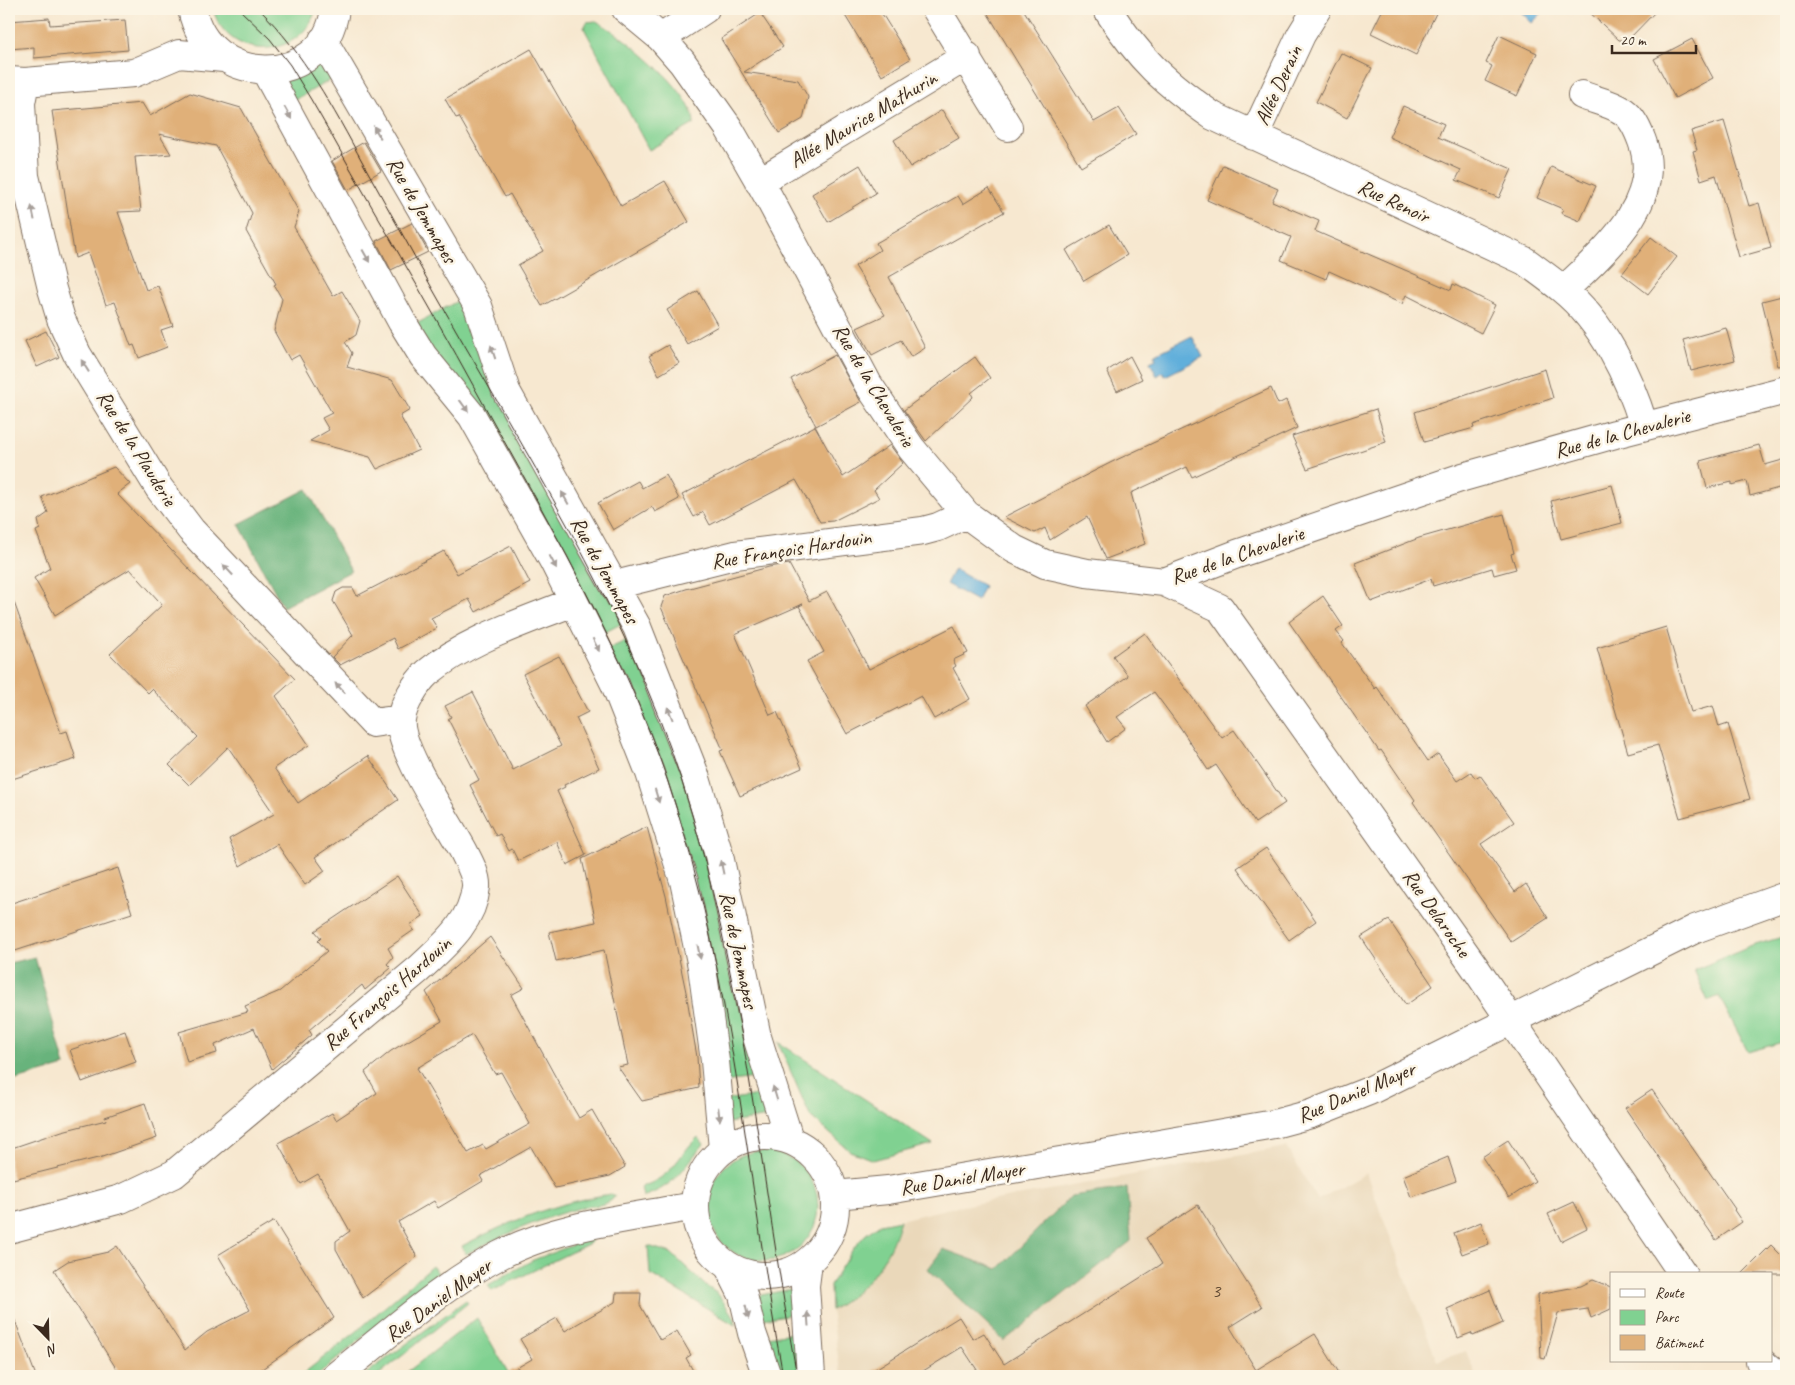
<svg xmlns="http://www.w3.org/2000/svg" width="1795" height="1385" font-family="Caveat,sans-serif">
<rect width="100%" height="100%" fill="#fcf5e5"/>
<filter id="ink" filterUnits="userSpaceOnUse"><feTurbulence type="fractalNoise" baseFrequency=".02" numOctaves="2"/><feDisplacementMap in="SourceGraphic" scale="10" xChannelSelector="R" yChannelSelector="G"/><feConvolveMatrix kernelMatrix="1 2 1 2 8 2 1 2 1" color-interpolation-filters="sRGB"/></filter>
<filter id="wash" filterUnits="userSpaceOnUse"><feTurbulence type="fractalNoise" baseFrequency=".0096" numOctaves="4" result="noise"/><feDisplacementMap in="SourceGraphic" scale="20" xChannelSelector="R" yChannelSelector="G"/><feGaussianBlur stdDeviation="1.12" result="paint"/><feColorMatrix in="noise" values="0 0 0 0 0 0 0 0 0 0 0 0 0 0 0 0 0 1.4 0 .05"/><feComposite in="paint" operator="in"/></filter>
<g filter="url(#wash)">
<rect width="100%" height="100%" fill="#f7e8d0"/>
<path fill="#ead8ba" d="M 1286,1147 L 1318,1200 L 1366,1173 L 1437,1361 L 1466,1351 L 1476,1376 L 841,1376 L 831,1310 L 842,1303 L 895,1239 L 900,1220 L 946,1209 Z"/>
<path fill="#80d191" stroke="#5e7e58" d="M 213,9 L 316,9 C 301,61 227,62 213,9 Z
M 596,21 C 623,35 695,92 694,124 L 649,150 L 584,28 L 587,22 Z
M 324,61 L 336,77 L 289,103 L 282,83 Z
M 461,299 L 628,620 L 600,635 L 411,327 Z
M 634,637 L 681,757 L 763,1077 L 723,1082 L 723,1045 L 606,650 Z
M 1786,936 L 1786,1041 L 1748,1052 L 1719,996 L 1708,1001 L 1694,970 L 1752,946 Z
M 778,1042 L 933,1144 L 873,1160 L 850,1151 L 810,1116 Z
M 766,1094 L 769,1117 L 728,1123 L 725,1100 Z
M 698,1137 L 704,1144 C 681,1170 678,1184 643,1197 L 641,1187 C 674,1176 675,1159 698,1137 Z
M708 1206a55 55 0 1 1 110 0a55 55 0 1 1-110 0Z
M 611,1194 L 615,1196 C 609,1207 591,1205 580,1208 C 541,1218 503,1235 466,1254 L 462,1246 C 510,1221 557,1202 611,1194 Z
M 900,1220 C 889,1260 867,1289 831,1310 L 830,1285 L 853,1249 L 865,1235 L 880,1224 Z
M 589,1239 L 592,1241 L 590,1243 L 492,1291 L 488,1285 L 533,1260 Z
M 648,1246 L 671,1253 L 706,1286 L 718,1294 L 735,1319 L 735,1325 L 650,1274 Z
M 432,1266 L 438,1273 L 317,1376 L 300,1376 L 356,1332 Z
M 792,1289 L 797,1313 L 758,1320 L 756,1296 Z
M 466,1300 L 468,1303 L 377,1376 L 363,1376 Z
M 477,1318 L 510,1376 L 402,1376 Z
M 802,1331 L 803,1376 L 775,1376 L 762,1338 Z"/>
<path fill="#68b37b" stroke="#526e4c" d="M 307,489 L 351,571 L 283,607 L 239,524 Z
M 35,957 L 65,1066 L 9,1082 L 9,963 Z
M 1127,1188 L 1131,1241 L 1004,1341 L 928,1269 L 943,1249 L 998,1269 L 1071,1196 Z"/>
<path fill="#61afdb" stroke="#4e6c7c" d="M 1524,9 L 1546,9 L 1532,23 L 1521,12 Z
M 1192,336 L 1203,357 L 1165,376 L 1163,372 L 1157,376 L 1150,362 L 1156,359 L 1154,355 Z
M 954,569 L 984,586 L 977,601 L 946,584 Z"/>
<g id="blocks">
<path fill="#e0b079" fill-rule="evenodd" d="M 841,9 L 879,9 L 910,59 L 882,76 Z
M 985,9 L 1023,9 L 1094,122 L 1119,108 L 1136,134 L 1081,167 Z
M 1383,9 L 1438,9 L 1416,55 L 1371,33 Z
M 1586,9 L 1658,9 L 1628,40 L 1619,40 Z
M 760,13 L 783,47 L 744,72 L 798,80 L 808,97 L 803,119 L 779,133 L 721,39 Z
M 49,18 L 50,25 L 125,20 L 128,50 L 34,58 L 34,47 L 9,49 L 9,21 Z
M 1499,35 L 1537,53 L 1517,96 L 1485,81 L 1492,66 L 1486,63 Z
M 1692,39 L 1713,78 L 1675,98 L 1654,59 Z
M 531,49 L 621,206 L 665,181 L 689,222 L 542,306 L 518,265 L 543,251 L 510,194 L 505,197 L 459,117 L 456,118 L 445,99 Z
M 1341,53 L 1372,68 L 1347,118 L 1316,102 Z
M 190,93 L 241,108 L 299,212 L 294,227 L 333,296 L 342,291 L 360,321 L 356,335 L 345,342 L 352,353 L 347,367 L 392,380 L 410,410 L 400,416 L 419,450 L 377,469 L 370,457 L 310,441 L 329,430 L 322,418 L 332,413 L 299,355 L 290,360 L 274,331 L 282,299 L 274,285 L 276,284 L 246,231 L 252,213 L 216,146 L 159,134 L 171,154 L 135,157 L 141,211 L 118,212 L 146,290 L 158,286 L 173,326 L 161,330 L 167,347 L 139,358 L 134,345 L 131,346 L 115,302 L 106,305 L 88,253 L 75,258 L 52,111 L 142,103 L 150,116 Z
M 1403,106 L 1444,124 L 1438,137 L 1512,169 L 1499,198 L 1456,180 L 1461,170 L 1389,137 Z
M 942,110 L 959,138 L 910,167 L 894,140 Z
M 1724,121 L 1749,206 L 1759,203 L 1771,248 L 1739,257 L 1716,175 L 1701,180 L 1693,151 L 1697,150 L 1691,131 Z
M 364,142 L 381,171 L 348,190 L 332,161 Z
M 860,165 L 876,193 L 828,222 L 812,194 Z
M 1223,165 L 1278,189 L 1272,201 L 1319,221 L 1315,231 L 1451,290 L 1453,284 L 1495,305 L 1481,333 L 1406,295 L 1402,304 L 1329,271 L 1326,279 L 1281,260 L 1291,237 L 1207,200 Z
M 1551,167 L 1596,186 L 1580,221 L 1561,213 L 1563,209 L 1537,198 Z
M 989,188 L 1004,212 L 889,277 L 925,348 L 911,357 L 901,340 L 872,355 L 857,328 L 885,315 L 855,266 L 880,250 L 876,243 L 958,196 L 963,204 Z
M 412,223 L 428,252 L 391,270 L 376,241 Z
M 1109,225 L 1127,255 L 1084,281 L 1066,250 Z
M 1651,237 L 1677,257 L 1648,294 L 1622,274 Z
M 698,291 L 718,326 L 687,344 L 667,310 Z
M 1782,296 L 1786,311 L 1786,365 L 1778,366 L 1762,301 Z
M 1726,328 L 1735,360 L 1691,371 L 1683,340 Z
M 46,331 L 59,357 L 37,367 L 25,341 Z
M 668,345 L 679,363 L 659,375 L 649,356 Z
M 835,355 L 861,402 L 816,426 L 791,379 Z
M 1130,356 L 1142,379 L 1117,391 L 1107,371 Z
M 975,357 L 990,378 L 971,393 L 973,397 L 926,441 L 904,410 Z
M 1545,369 L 1553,398 L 1473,425 L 1474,428 L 1424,442 L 1415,412 Z
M 1271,388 L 1278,404 L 1286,400 L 1297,428 L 1192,477 L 1187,467 L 1131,493 L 1145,544 L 1106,559 L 1087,517 L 1050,540 L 1045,528 L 1035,533 L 1004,517 L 1112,462 Z
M 1376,409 L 1386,442 L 1307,469 L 1292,436 Z
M 815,426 L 843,477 L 890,445 L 903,463 L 874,490 L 879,498 L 833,521 L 820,522 L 796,480 L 710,525 L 703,512 L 694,517 L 682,495 Z
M 1759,445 L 1765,465 L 1786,459 L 1786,486 L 1750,496 L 1747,481 L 1732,485 L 1732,482 L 1707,488 L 1700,461 Z
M 114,467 L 130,484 L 117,494 L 295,679 L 276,696 L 309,745 L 274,768 L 298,803 L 368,756 L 398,800 L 315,857 L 325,871 L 305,885 L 277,844 L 240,866 L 229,839 L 274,814 L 228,747 L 189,785 L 169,765 L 198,737 L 152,689 L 148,693 L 110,654 L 162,605 L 158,600 L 130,569 L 55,615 L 34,578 L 50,568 L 36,531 L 40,529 L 38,520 L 48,513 L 42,497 Z
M 666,475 L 679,499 L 655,512 L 652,507 L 613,530 L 598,503 L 638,481 L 642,488 Z
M 1612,485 L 1622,523 L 1561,539 L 1551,501 Z
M 1504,514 L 1514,553 L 1511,554 L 1516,569 L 1494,575 L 1492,568 L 1433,586 L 1431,579 L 1371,602 L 1355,563 L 1419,538 Z
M 511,546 L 530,583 L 476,612 L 469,599 L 431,618 L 437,628 L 398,649 L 393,638 L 340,665 L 332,657 L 353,635 L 333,601 L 336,592 L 343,588 L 353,588 L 357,596 L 444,551 L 457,574 Z
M 789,564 L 809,601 L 827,592 L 869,669 L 954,626 L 968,653 L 953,660 L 956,666 L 953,668 L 970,699 L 934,719 L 921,696 L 847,734 L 807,661 L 824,652 L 799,606 L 803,604 L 735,634 L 770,715 L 777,712 L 802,768 L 740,796 L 720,751 L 723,750 L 661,607 L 665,596 L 686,589 L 769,567 Z
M 9,594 L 11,594 L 61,733 L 67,731 L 76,759 L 9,780 Z
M 1323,596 L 1343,626 L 1336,631 L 1344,641 L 1342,643 L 1375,689 L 1377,687 L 1428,761 L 1438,754 L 1457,781 L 1471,772 L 1475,778 L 1480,775 L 1514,822 L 1481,844 L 1515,892 L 1526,884 L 1548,918 L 1511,942 L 1422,815 L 1413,802 L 1415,800 L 1381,750 L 1379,751 L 1289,622 Z
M 1666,627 L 1691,712 L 1713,706 L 1719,727 L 1728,724 L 1750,799 L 1680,818 L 1658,745 L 1628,753 L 1597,648 Z
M 1145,633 L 1222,738 L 1234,730 L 1285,803 L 1255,823 L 1216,765 L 1208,770 L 1180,727 L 1154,692 L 1117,717 L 1126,728 L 1107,742 L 1085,706 L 1128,676 L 1113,656 Z
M 559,656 L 588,712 L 576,718 L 599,768 L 564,785 L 565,787 L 557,791 L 586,855 L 567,865 L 557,842 L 518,861 L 512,849 L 509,851 L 500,834 L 496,836 L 470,785 L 479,780 L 448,719 L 451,717 L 445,706 L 473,692 L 513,770 L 561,746 L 523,674 Z
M 647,827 L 666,896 L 686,992 L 697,1057 L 699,1088 L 642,1101 L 618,1067 L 628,1065 L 604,950 L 556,961 L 549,932 L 596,922 L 582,859 Z
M 1266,848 L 1316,921 L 1289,940 L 1237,868 Z
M 118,868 L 132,913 L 9,953 L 9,904 Z
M 397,876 L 423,916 L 410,925 L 414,930 L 388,948 L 393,957 L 387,964 L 391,968 L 365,990 L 362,985 L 309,1030 L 312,1035 L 272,1069 L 254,1028 L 215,1045 L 217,1053 L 187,1062 L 179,1032 L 248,1012 L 245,1006 L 280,991 L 327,951 L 318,941 L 321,938 L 315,931 Z
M 1389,920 L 1433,986 L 1406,1005 L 1361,937 Z
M 490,937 L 524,988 L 511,995 L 561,1087 L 579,1118 L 592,1110 L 625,1167 L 610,1176 L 555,1188 L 531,1147 L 480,1176 L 483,1181 L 438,1208 L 434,1201 L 398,1222 L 417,1257 L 363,1298 L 336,1249 L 336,1241 L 350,1231 L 318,1174 L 301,1184 L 278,1143 L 332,1113 L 336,1120 L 377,1093 L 365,1072 L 391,1051 L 442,1021 L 426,992 ZM 472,1035 L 495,1074 L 501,1072 L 530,1124 L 486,1149 L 483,1145 L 468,1153 L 417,1068 Z
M 125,1031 L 136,1062 L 82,1082 L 70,1050 Z
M 1652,1090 L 1735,1209 L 1734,1210 L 1742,1222 L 1716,1240 L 1625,1108 Z
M 145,1103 L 157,1138 L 102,1157 L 13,1179 L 9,1165 L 9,1149 L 62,1131 L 106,1120 L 105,1117 Z
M 1508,1140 L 1535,1181 L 1509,1198 L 1482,1157 Z
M 1448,1157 L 1456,1181 L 1411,1197 L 1403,1176 Z
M 1574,1202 L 1587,1228 L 1561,1241 L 1548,1214 Z
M 1198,1205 L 1262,1307 L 1230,1327 L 1256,1370 L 1315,1334 L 1341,1376 L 981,1376 L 962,1347 L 915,1376 L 864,1376 L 959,1317 L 973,1339 L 984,1333 L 1004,1364 L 1162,1264 L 1146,1238 Z
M 274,1221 L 334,1318 L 252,1376 L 121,1376 L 54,1270 L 68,1261 L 108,1252 L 117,1246 L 185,1350 L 207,1332 L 250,1310 L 218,1255 Z
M 1481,1222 L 1489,1244 L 1462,1254 L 1454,1233 Z
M 1771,1245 L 1786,1260 L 1786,1274 L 1742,1274 Z
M 1593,1280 L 1611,1287 L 1611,1309 L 1591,1318 L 1588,1309 L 1558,1313 L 1545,1359 L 1541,1358 L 1538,1294 L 1581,1286 Z
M 1490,1290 L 1503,1323 L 1473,1336 L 1471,1333 L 1458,1338 L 1447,1309 Z
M 616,1293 L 641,1293 L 640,1305 L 660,1340 L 677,1331 L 691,1355 L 686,1358 L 696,1376 L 503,1376 L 532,1359 L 520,1339 L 557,1318 L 565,1331 L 615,1302 Z
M 9,1310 L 11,1310 L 36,1376 L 9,1376 Z"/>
</g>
</g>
<g filter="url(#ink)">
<use href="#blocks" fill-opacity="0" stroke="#7d6c5c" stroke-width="1"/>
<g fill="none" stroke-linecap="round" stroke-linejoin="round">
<defs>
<path id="street" d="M 192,9 C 208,89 325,90 335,9
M 626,9 L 661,38 L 682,62 L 728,127 L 769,198 L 868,384 L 911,448 L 966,514 L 1014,549 L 1045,564 L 1087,573 L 1164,582 L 1237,554 L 1463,477 L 1615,434 L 1786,390
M 936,9 L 1008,127
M 1107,9 C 1140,60 1164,82 1213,116 L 1525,261 C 1537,270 1550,279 1562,289 C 1603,322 1629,377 1644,426
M 661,38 L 705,9
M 323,40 L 478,306 L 506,391 L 637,627 L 695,775 L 719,855 L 757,1037 L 789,1139
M 265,70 L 402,322 L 423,356 L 472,416 L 554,562 L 615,684 L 650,773 L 684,881 L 702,967 L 715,1061 L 723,1149
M 9,81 L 25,82 L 134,73 L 179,54 L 224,58
M 25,82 L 21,103 L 25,176 L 52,289 L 61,319 L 77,354 L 159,488 L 191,530 L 373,723 L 401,719
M 1254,136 L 1301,35 L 1317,9
M 759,182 L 967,56
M 1564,290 C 1602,253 1665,202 1642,141 C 1638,130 1631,115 1621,110 C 1610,103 1594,100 1582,95
M 1164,582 L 1220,608 L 1474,966 L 1683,1274
M 615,585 L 735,555 L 923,531 L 938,527 L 966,514
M 9,1229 L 121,1199 L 174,1174 L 419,969 C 443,946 472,924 476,887 C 477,876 469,862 464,852 C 449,823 397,748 401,719 C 403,705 416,683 427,673 C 468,639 524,622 573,602
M 808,1262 L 805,1286 L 811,1376
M 729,1267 L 743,1295 L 752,1333 L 767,1376
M 1760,1361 L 1778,1376"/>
<path id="secondary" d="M695 1206a70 70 0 1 1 140 0a70 70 0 1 1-140 0Z
M 835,1195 L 888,1190 L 1108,1153 L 1274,1124 L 1311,1114 L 1369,1091 L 1695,929 L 1786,896
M 336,1376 C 388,1335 441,1286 500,1255 C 557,1225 632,1218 694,1206"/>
</defs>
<use href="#street" stroke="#7d6c5c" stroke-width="30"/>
<use href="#secondary" stroke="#7d6c5c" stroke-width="30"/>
<use href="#street" stroke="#fff" stroke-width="28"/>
<use href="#secondary" stroke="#fff" stroke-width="28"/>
<path stroke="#3b2a1e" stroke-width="1" d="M 239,9 L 270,39 L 290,65 C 319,111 345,160 372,207 C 410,273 448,339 484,405 C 552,528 623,649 668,782 C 733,974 747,1179 783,1376
M 259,9 C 304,53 333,108 363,163 C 386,205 409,246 432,288 C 522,448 625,606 682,782 C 744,975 760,1177 797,1376"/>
</g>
<defs><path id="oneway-solid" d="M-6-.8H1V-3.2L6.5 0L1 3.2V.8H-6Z" transform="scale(1.25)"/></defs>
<g fill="#a79f9a">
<use href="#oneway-solid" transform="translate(288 113) rotate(61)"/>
<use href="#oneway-solid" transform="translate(377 132) rotate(-120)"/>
<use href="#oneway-solid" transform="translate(33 213) rotate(-102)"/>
<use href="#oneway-solid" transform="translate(366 256) rotate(61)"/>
<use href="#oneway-solid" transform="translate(493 352) rotate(-108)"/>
<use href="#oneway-solid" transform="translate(85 366) rotate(-122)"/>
<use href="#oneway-solid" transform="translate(464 406) rotate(54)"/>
<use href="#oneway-solid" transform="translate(565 498) rotate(-119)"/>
<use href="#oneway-solid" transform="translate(553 562) rotate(62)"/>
<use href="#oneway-solid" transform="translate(228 570) rotate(-133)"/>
<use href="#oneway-solid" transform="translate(596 645) rotate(63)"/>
<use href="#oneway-solid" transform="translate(340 688) rotate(-134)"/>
<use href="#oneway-solid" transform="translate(670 713) rotate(-111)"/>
<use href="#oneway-solid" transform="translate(657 796) rotate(73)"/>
<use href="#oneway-solid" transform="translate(722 867) rotate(-102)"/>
<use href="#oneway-solid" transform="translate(699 952) rotate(78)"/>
<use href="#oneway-solid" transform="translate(775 1093) rotate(-107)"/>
<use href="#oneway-solid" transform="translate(719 1114) rotate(83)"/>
<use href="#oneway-solid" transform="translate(747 1312) rotate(77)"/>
<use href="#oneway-solid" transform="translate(808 1319) rotate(-94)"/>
</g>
</g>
<g text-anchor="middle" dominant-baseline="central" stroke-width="5" stroke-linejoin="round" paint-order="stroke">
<g font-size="19" fill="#644c35">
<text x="1216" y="1291">3</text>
</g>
<g font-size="21" fill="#3b2a1e" stroke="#fcf5e5">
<text transform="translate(1278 85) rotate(-65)">Allée Derain</text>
<text transform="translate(863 119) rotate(-31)">Allée Maurice Mathurin</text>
<text transform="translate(1394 201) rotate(25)">Rue Renoir</text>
<text transform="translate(422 210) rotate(60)">Rue de Jemmapes</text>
<text transform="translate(874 385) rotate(59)">Rue de la Chevalerie</text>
<text transform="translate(1622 433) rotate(-15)">Rue de la Chevalerie</text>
<text transform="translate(137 448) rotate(58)">Rue de la Plauderie</text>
<text transform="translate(791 549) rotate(-9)">Rue François Hardouin</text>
<text transform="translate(1237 555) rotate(-19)">Rue de la Chevalerie</text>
<text transform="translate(605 570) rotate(61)">Rue de Jemmapes</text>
<text transform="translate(1437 913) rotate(55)">Rue Delaroche</text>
<text transform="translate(739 950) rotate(78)">Rue de Jemmapes</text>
<text transform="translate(387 993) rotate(-41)">Rue François Hardouin</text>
<text transform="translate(1356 1092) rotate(-23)">Rue Daniel Mayer</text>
<text transform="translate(962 1178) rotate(-9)">Rue Daniel Mayer</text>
<text transform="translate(438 1300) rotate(-36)">Rue Daniel Mayer</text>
</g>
</g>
<rect width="1795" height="1385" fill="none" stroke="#fcf5e5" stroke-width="30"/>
<rect x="1610" y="1272" width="162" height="90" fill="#fcf5e5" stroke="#afa495"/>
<rect x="1620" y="1289" width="25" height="8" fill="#ffffff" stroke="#afa495"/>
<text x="1655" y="1298" font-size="15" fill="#3b2a1e">Route</text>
<rect x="1620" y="1310" width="25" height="15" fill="#80d191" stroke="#afa495"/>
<text x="1655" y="1322" font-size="15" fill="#3b2a1e">Parc</text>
<rect x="1620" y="1335" width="25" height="15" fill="#e0b079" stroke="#afa495"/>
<text x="1655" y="1348" font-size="15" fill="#3b2a1e">Bâtiment</text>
<g transform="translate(48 1338) rotate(157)" stroke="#fcf5e5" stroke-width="4" paint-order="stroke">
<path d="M0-4L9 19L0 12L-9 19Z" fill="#3b2a1e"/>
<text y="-8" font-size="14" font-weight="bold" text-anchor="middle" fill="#3b2a1e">N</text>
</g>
<path d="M1612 45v8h84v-8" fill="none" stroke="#3b2a1e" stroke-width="2.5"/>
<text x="1620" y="45" font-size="15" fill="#3b2a1e" stroke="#fcf5e5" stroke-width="4" paint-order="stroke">20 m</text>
</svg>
